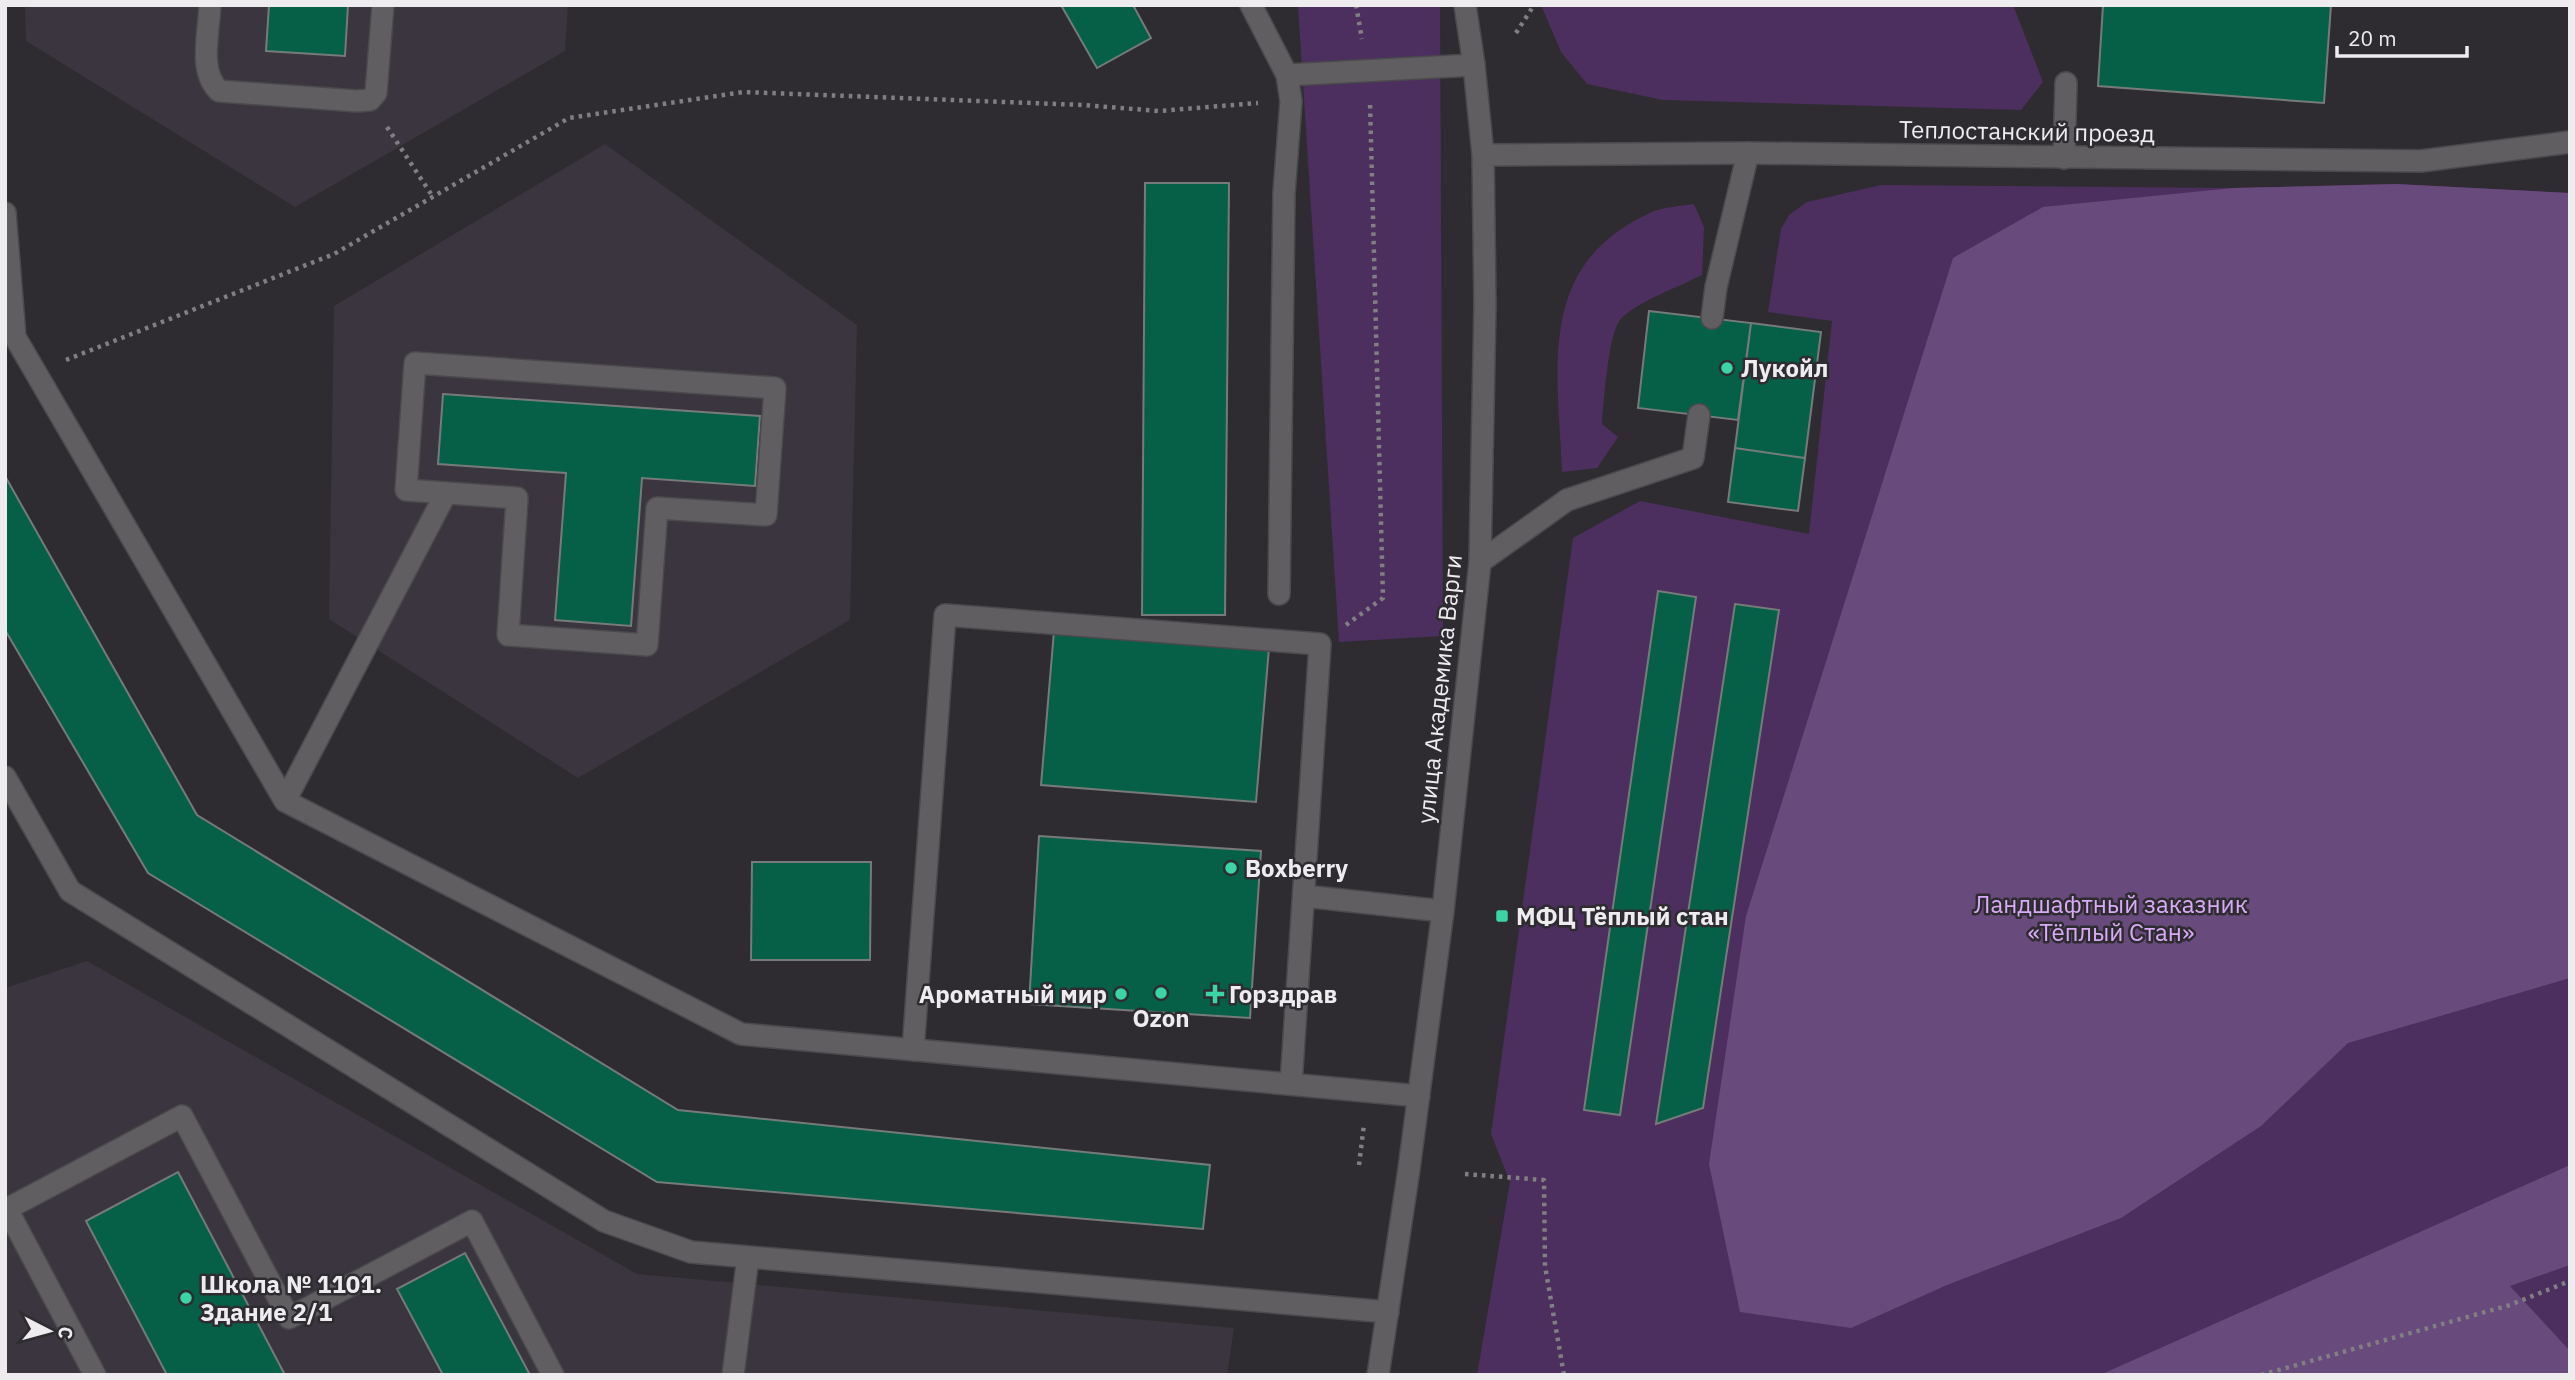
<svg xmlns="http://www.w3.org/2000/svg" width="2575" height="1380" font-family="'IBM Plex Sans',sans-serif">
<rect width="100%" height="100%" fill="#2e2c30"/>
<path fill="#3a353e" d="M 25,5 L 568,5 L 565,51 L 295,207 L 26,41 Z
M 605,144 L 857,325 L 850,620 L 578,778 L 329,619 L 334,306 Z
M 87,961 L 637,1274 L 1234,1328 L 1227,1375 L 5,1375 L 5,988 Z"/>
<path fill="#4c2f5e" d="M 1298,5 L 1440,5 L 1443,636 L 1339,642 Z
M 1541,5 L 2013,5 L 2043,82 L 2021,110 L 1663,100 L 1587,84 L 1561,52 Z
M 2396,184 L 2570,193 L 2570,1375 L 1477,1375 L 1510,1182 L 1491,1134 L 1573,538 L 1640,501 L 1809,534 L 1832,321 L 1768,312 L 1781,229 L 1789,215 L 1807,202 L 1881,185 L 2233,188 Z
M 1694,204 L 1704,227 L 1702,275 C 1681,286 1636,302 1621,319 C 1608,332 1604,402 1602,424 L 1618,437 L 1597,468 L 1562,472 C 1558,368 1535,264 1652,212 C 1664,207 1681,206 1694,204 Z"/>
<path fill="#694a7d" d="M 2396,184 L 2570,193 L 2570,978 L 2348,1043 L 2261,1126 L 2121,1218 L 1947,1285 L 1851,1328 L 1740,1312 L 1709,1164 L 1746,916 L 1953,258 L 2043,207 L 2233,188 Z
M 2570,1165 L 2570,1265 L 2510,1286 L 2570,1351 L 2570,1375 L 2100,1375 Z"/>
<path fill="#056047" stroke="#767b79" stroke-width="2" d="M 269,5 L 348,5 L 345,56 L 266,51 Z
M 1061,5 L 1133,5 L 1151,38 L 1097,68 Z
M 2103,5 L 2331,5 L 2324,103 L 2098,86 Z
M 1145,183 L 1229,183 L 1225,615 L 1142,615 Z
M 1649,311 L 1751,323 L 1738,420 L 1638,408 Z
M 1751,323 L 1821,332 L 1805,458 L 1735,448 Z
M 443,394 L 760,416 L 755,486 L 642,478 L 631,626 L 555,620 L 566,473 L 438,464 Z
M 1735,448 L 1805,458 L 1798,511 L 1728,502 Z
M 5,476 L 197,815 L 678,1110 L 1210,1165 L 1203,1229 L 657,1182 L 148,873 L 5,630 Z
M 1658,591 L 1696,597 L 1620,1115 L 1584,1110 Z
M 1735,604 L 1779,610 L 1703,1108 L 1656,1124 Z
M 1054,631 L 1269,648 L 1256,802 L 1041,785 Z
M 1039,836 L 1261,851 L 1250,1018 L 1029,1004 Z
M 752,862 L 871,862 L 870,960 L 751,960 Z
M 178,1172 L 285,1375 L 167,1375 L 86,1221 Z
M 465,1253 L 530,1375 L 443,1375 L 397,1289 Z"/>
<g fill="none" stroke-linecap="round" stroke-linejoin="round">
<defs>
<path id="lane" d="M 210,5 C 209,33 198,71 219,91 L 357,101 L 370,100 L 376,93 L 383,5
M 1251,5 L 1287,75 L 1291,101 L 1284,193 L 1279,594
M 1287,75 L 1474,65
M 2064,158 L 2066,83
M 5,213 L 15,337 L 285,801 L 741,1034 L 1419,1096
M 1712,318 L 1716,287 L 1748,153
M 415,363 L 775,388 L 766,515 L 657,508 L 647,645 L 508,635 L 517,498 L 406,490 Z
M 1480,562 L 1567,500 L 1693,458 L 1699,415
M 5,777 L 70,891 L 604,1221 L 691,1252 L 1388,1312
M 285,801 L 446,493
M 1304,896 L 1443,911
M 913,1050 L 945,615 L 1320,644 L 1291,1084
M 7,1209 L 95,1375
M 5,1210 L 182,1116 L 289,1318 L 472,1221 L 553,1375
M 733,1375 L 748,1257"/>
<path id="secondary" d="M 1483,155 L 1748,153 L 2421,161 L 2570,142
M 1378,1375 L 1409,1169 L 1443,911 L 1480,562 L 1485,305 L 1483,155 L 1474,65 L 1465,5"/>
</defs>
<use href="#lane" stroke="#4a494c" stroke-width="24"/>
<use href="#secondary" stroke="#4a494c" stroke-width="24"/>
<path stroke="#817f82" stroke-width="4.5" stroke-dasharray="3.5 5" stroke-linecap="butt" d="M 1356,5 L 1362,39
M 1516,33 L 1534,5
M 387,127 L 433,197
M 66,360 L 334,254 L 569,118 L 743,92 L 1083,105 L 1159,111 L 1258,103
M 1346,625 L 1383,598 L 1370,103
M 1359,1165 L 1364,1124
M 1465,1174 L 1544,1180 L 1545,1266 L 1564,1375
M 2261,1375 L 2510,1305 L 2570,1281"/>
<use href="#lane" stroke="#615e62" stroke-width="21"/>
<use href="#secondary" stroke="#615e62" stroke-width="21"/>
</g>
<g fill="#3bd4a4" stroke="#2e2c30" stroke-width="2.5">
<circle cx="1727" cy="368" r="7"/>
<circle cx="1231" cy="868" r="7"/>
<rect x="1495" y="909" width="14" height="14" rx="3.5"/>
<circle cx="1161" cy="993" r="7"/>
<circle cx="1121" cy="994" r="7"/>
<path d="M1211.5 983.5h7v7h7v7h-7v7h-7v-7h-7v-7h7z"/>
<circle cx="186" cy="1298" r="7"/>
</g>
<g text-anchor="middle" dominant-baseline="central" stroke-width="5" stroke-linejoin="round" paint-order="stroke">
<g font-size="24" fill="#eeecef" stroke="#2e2c30">
<text transform="translate(2027 131) rotate(1)">Теплостанский проезд</text>
<text transform="translate(1439 689) rotate(-84)">улица Академика Варги</text>
</g>
<g font-size="24" font-weight="bold" fill="#eeecef" stroke="#2e2c30" text-anchor="start">
<text x="1741" y="368">Лукойл</text>
<text x="1245" y="868">Boxberry</text>
<text x="1516" y="916">МФЦ Тёплый стан</text>
<text x="1107" y="994" text-anchor="end">Ароматный мир</text>
<text x="1229" y="994">Горздрав</text>
<text x="1161" y="1018" text-anchor="middle">Ozon</text>
<text x="200" y="1284">Школа № 1101.<tspan x="200" dy="28">Здание 2/1</tspan></text>
</g>
<g font-size="24" fill="#d8aaf7" stroke="#2e2c30">
<text x="2111" y="904">Ландшафтный заказник<tspan x="2111" dy="28">«Тёплый Стан»</tspan></text>
</g>
</g>
<rect width="2575" height="1380" fill="none" stroke="#eeecef" stroke-width="14"/>
<g transform="translate(49 1331) rotate(96)" stroke="#2e2c30" stroke-width="5" paint-order="stroke">
<path d="M0-5L12 26L0 18L-12 26Z" fill="#eeecef"/>
<text y="-10" font-size="19" font-weight="bold" text-anchor="middle" fill="#eeecef">С</text>
</g>
<path d="M2337 46v10h130v-10" fill="none" stroke="#eeecef" stroke-width="3.5"/>
<text x="2348" y="46" font-size="21" fill="#eeecef" stroke="#2e2c30" stroke-width="5" paint-order="stroke">20 m</text>
</svg>
